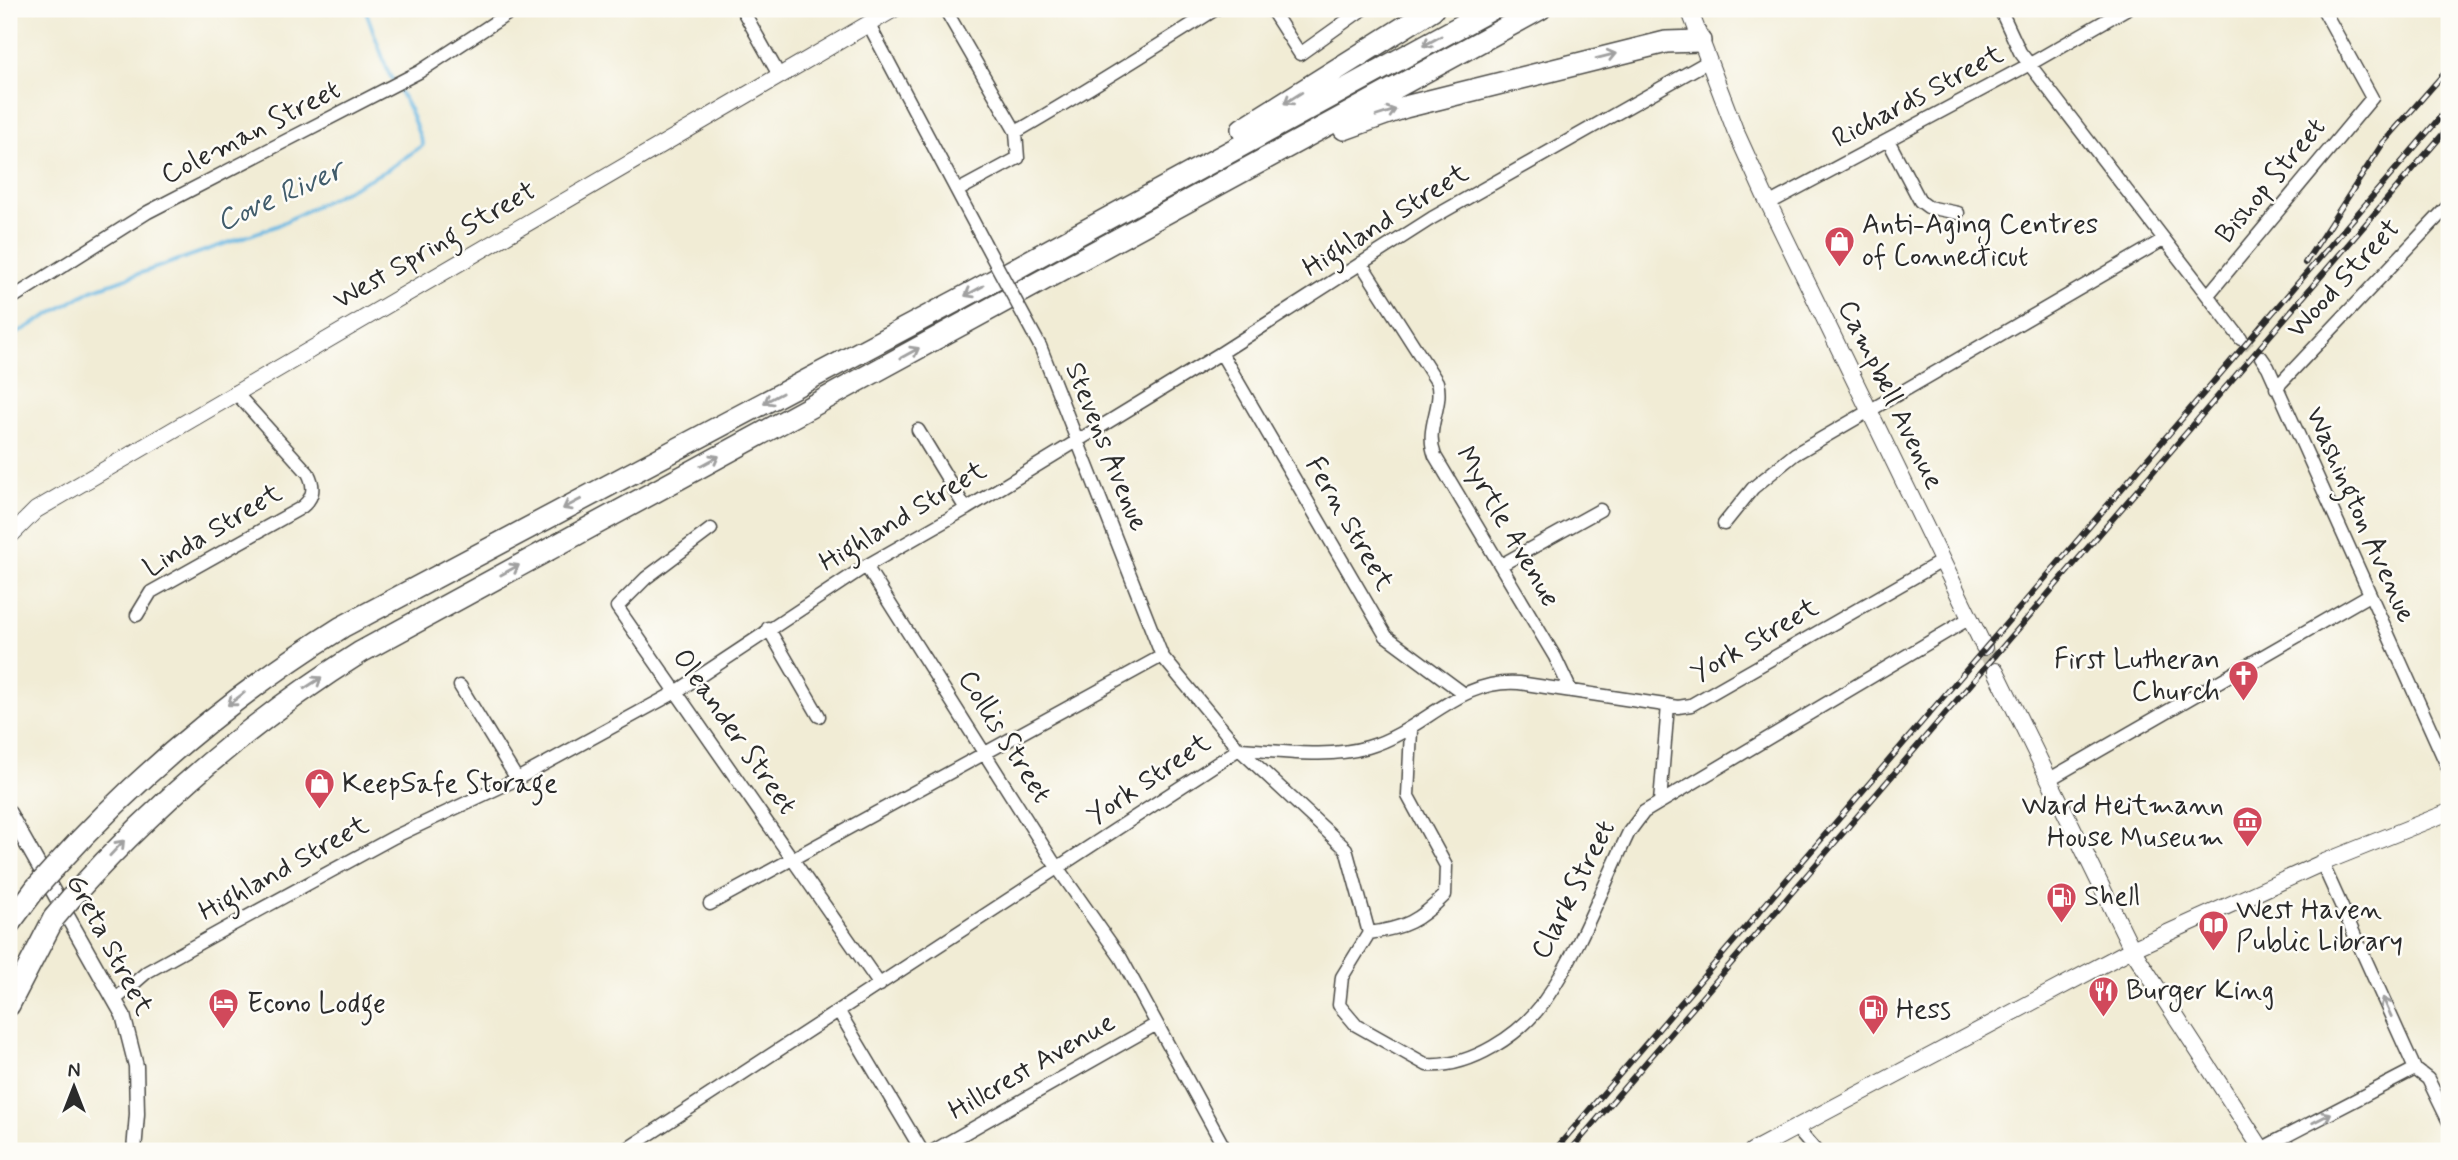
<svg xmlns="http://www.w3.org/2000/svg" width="2458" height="1160" font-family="Mynerve,sans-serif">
<rect width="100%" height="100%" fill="#fdfcf7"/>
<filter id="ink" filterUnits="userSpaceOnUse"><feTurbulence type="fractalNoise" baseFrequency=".0143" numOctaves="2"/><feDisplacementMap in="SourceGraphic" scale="14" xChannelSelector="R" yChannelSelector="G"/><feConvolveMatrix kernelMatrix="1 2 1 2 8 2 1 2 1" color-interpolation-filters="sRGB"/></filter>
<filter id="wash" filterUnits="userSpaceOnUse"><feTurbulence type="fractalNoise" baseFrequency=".00686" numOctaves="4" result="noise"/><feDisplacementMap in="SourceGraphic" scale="28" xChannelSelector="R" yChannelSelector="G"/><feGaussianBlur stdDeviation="1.57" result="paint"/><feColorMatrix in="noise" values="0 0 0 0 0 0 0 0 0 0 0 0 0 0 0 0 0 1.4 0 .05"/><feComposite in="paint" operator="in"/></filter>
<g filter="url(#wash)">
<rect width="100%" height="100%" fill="#f1ecd5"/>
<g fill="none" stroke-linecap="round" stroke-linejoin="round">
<path stroke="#69b8e3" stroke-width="3.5" d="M 315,9 L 319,9
M 9,338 L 92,290 L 276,226 L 387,170 L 423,145 L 408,106 L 388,72 L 366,11 L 358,9"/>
</g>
</g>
<g filter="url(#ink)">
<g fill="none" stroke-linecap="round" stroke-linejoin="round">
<path stroke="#c9c5b3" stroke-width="12" stroke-dasharray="12 6" stroke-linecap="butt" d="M 2241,339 L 2261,357"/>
<path stroke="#c9c5b3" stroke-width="16" stroke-dasharray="16 8" stroke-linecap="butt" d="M 1984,647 L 1996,671"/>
<defs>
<path id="minor" d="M 742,9 L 779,75
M 945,9 L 1016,132 L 1018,158 L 957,191
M 1271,9 L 1300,54 L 1363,9
M 2000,9 L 2020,52 L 2241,339
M 869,25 L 984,242
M 1016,132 C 1084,93 1150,51 1216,9
M 1888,140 L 1920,201 L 1928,207 L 1958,213
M 1768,204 L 2030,64 L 2126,9
M 1361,263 L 1437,382 C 1444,407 1424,427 1435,456 L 1555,657 L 1571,691
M 2208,295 L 2372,98 L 2323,9
M 9,300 L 148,212 L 419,72 L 515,9
M 1040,346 L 1162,656 L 1239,749 L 1346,849 L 1369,933 C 1405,928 1419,921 1445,895 L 1446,866 L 1408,796 L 1411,730
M 1221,353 L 1386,636 L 1463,693
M 2261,357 L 2268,367 L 2449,770
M 2276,388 L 2449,205
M 918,430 L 966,509
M 1724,524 L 1753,488 L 1795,454 L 2163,240
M 711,529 L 646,578 L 617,607 L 880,985
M 1501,565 L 1600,510
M 866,566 L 1052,860 L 1121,958 L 1226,1151
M 137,615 L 151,592 L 299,509 C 313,500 316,488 308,473 L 235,392
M 768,628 L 819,716
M 460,686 L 517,779
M 2048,780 L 2369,595
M 1660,802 L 1668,705
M 2322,863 L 2415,1069 L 2428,1079 L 2449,1122
M 710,904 L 1162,656
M 1369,933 L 1342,977 L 1339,1005 L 1356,1025 L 1427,1065 C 1470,1068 1521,1035 1545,1000 C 1579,951 1603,886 1629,832 L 1644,812 L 1970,618
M 116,999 L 147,972 L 230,926 L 394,837 L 517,779 L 676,692 L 866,566 L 966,509 L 1221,353 L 1432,218 L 1707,62
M 839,1012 L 922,1151
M 1796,1128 L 1816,1151
M 2261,1149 L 2415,1069
M 624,1151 L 1239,749 C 1281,751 1327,759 1368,747 C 1424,731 1458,678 1519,683 L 1678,707 L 1691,705 L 1942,561
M 933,1151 L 1155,1025"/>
<path id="tertiary" d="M 9,813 L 123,1015 L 136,1066 L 137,1114 L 134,1151"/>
<path id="secondary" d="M 1689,9 L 1735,130 L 1764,194 L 1984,647
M 9,537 L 36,510 L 894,9
M 1996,671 L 2132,949 L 2263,1151
M 1752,1151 L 2132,949 L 2322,863 L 2449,812"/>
<path id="motorway" d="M 1242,129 L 1433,9
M 1344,129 L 1405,107 L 1666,42 L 1700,41
M 54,868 C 139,774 235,694 342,627 L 958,300 L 1492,9
M 71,898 C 158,801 251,721 361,652 L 1540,9
M 9,924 L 36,888
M 9,1005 L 54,918"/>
</defs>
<use href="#minor" stroke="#494844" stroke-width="15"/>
<use href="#tertiary" stroke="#494844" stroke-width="17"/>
<use href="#secondary" stroke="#494844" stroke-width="18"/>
<use href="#motorway" stroke="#494844" stroke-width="24"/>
<use href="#minor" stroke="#fff" stroke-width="12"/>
<use href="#tertiary" stroke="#fff" stroke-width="14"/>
<use href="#secondary" stroke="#fff" stroke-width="16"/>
<use href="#motorway" stroke="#fff" stroke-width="21"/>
<defs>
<path id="rail" d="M 2305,263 L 2383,143 L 2449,68
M 1554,1151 L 2449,107
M 1570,1151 L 2449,127"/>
</defs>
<use href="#rail" stroke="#2b2b2b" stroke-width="6"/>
<use href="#rail" stroke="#fdfcf7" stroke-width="3.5" stroke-dasharray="10" stroke-linecap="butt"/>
<defs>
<path id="minor-bridge" d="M 984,242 L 1040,346"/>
<path id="motorway-bridge" d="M 36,888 L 54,868
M 54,918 L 71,898"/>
</defs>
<use href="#minor-bridge" stroke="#494844" stroke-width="15" stroke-linecap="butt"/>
<use href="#motorway-bridge" stroke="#494844" stroke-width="24" stroke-linecap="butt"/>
<use href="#minor-bridge" stroke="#fff" stroke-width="12"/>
<use href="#motorway-bridge" stroke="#fff" stroke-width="21"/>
</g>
<defs><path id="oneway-shaft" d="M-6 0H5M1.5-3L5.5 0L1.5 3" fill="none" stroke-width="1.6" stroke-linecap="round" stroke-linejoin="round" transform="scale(1.75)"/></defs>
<g stroke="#a0a0a0">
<use href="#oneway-shaft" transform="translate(1432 41) rotate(151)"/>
<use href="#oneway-shaft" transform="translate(1606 56) rotate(-14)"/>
<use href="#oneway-shaft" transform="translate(1293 98) rotate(148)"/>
<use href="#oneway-shaft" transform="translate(1386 113) rotate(-18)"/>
<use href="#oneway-shaft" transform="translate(974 291) rotate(151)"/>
<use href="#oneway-shaft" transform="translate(910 353) rotate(-29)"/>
<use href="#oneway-shaft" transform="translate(773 398) rotate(152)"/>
<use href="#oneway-shaft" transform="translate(710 461) rotate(-29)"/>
<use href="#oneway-shaft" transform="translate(572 504) rotate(152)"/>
<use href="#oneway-shaft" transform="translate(510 570) rotate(-29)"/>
<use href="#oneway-shaft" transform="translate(313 683) rotate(-33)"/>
<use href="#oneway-shaft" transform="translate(236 699) rotate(143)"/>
<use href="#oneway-shaft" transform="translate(117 848) rotate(-47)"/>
<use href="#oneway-shaft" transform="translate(2387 1007) rotate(-114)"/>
<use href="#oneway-shaft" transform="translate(2322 1118) rotate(-27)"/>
</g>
</g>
<defs>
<symbol id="shop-pin" viewBox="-11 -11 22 30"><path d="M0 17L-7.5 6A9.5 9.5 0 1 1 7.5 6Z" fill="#d1495b" stroke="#fdfcf7"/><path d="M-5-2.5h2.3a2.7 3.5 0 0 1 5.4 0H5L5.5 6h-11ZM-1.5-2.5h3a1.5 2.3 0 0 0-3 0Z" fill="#fff"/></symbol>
<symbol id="church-pin" viewBox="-11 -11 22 30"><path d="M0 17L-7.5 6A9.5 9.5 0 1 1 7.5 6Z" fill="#d1495b" stroke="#fdfcf7"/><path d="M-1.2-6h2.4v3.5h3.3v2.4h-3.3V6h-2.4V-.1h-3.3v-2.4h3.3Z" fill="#fff"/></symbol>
<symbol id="museum-pin" viewBox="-11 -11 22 30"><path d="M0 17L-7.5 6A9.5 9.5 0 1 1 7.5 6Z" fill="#d1495b" stroke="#fdfcf7"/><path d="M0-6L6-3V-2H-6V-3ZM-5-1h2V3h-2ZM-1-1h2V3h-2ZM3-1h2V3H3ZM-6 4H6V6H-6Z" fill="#fff"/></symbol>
<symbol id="fuel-pin" viewBox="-11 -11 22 30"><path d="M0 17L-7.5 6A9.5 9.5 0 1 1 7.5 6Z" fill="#d1495b" stroke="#fdfcf7"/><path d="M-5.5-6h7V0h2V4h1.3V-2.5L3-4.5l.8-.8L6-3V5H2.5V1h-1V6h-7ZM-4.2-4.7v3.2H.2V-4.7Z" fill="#fff"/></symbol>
<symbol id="library-pin" viewBox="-11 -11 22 30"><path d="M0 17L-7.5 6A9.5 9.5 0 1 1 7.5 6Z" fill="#d1495b" stroke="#fdfcf7"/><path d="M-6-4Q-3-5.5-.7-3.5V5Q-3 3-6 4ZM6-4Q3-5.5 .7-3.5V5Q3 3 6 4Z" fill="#fff"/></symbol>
<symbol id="restaurant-pin" viewBox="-11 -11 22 30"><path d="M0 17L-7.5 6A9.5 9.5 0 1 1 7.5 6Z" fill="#d1495b" stroke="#fdfcf7"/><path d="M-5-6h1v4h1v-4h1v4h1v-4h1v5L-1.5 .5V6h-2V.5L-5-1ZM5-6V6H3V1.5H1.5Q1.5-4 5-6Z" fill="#fff"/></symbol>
<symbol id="hotel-pin" viewBox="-11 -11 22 30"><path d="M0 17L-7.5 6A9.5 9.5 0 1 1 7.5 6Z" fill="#d1495b" stroke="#fdfcf7"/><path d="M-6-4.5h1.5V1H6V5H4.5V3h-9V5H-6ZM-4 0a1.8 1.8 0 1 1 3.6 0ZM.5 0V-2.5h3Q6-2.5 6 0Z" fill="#fff"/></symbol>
</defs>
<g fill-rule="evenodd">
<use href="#shop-pin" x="1822" y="224" width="35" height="47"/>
<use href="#church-pin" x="2226" y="658" width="35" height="47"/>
<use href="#shop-pin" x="302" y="766" width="35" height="47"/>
<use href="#museum-pin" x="2230" y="804" width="35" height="47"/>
<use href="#fuel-pin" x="2044" y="880" width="35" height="47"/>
<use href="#library-pin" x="2196" y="908" width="35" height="47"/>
<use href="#restaurant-pin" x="2086" y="974" width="35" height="47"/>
<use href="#hotel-pin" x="206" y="986" width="35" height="47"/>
<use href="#fuel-pin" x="1856" y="992" width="35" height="47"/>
</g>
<g text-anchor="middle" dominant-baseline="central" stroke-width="5" stroke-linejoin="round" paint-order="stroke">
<g font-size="28" fill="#2b2b2b" stroke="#fdfcf7">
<text transform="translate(1918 97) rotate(-28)">Richards Street</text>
<text transform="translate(251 133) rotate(-27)">Coleman Street</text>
<text transform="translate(2271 181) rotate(-50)">Bishop Street</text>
<text transform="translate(1386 221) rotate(-32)">Highland Street</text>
<text transform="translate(435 246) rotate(-30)">West Spring Street</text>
<text transform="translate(2344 279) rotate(-47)">Wood Street</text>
<text transform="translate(1890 395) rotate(64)">Campbell Avenue</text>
<text transform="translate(1106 447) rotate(68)">Stevens Avenue</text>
<text transform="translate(2360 515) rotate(66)">Washington Avenue</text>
<text transform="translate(903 517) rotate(-31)">Highland Street</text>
<text transform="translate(1349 524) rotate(60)">Fern Street</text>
<text transform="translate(1507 527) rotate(60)">Myrtle Avenue</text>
<text transform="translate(213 531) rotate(-31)">Linda Street</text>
<text transform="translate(1755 641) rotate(-30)">York Street</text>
<text transform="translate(734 732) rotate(55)">Oleander Street</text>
<text transform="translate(1004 737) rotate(58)">Collis Street</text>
<text transform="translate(1149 780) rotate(-34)">York Street</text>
<text transform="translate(284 869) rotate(-29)">Highland Street</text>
<text transform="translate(1574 890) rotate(-63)">Clark Street</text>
<text transform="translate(109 945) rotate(62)">Greta Street</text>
<text transform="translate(1032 1067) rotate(-30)">Hillcrest Avenue</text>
</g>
<g font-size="28" fill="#2b2b2b" stroke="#fdfcf7" text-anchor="start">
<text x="1862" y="225">Anti-Aging Centres<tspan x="1862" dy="32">of Connecticut</tspan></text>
<text x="2220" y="660" text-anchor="end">First Lutheran<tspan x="2220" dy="32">Church</tspan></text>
<text x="342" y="784">KeepSafe Storage</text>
<text x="2224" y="806" text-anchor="end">Ward Heitmann<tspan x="2224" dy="32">House Museum</tspan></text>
<text x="2084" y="897">Shell</text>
<text x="2236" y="910">West Haven<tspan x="2236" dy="32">Public Library</tspan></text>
<text x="2126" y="991">Burger King</text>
<text x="247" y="1004">Econo Lodge</text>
<text x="1896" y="1010">Hess</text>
</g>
<g font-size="30" font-style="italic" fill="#415c6b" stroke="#fdfcf7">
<text transform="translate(280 196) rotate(-24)">Cove River</text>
</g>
</g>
<rect width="2458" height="1160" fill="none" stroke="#fdfcf7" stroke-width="35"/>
<g transform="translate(74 1087)" stroke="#fdfcf7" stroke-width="5" paint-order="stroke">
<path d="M0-5L12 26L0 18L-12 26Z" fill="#2b2b2b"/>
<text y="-10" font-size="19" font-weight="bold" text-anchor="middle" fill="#2b2b2b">N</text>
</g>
</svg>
